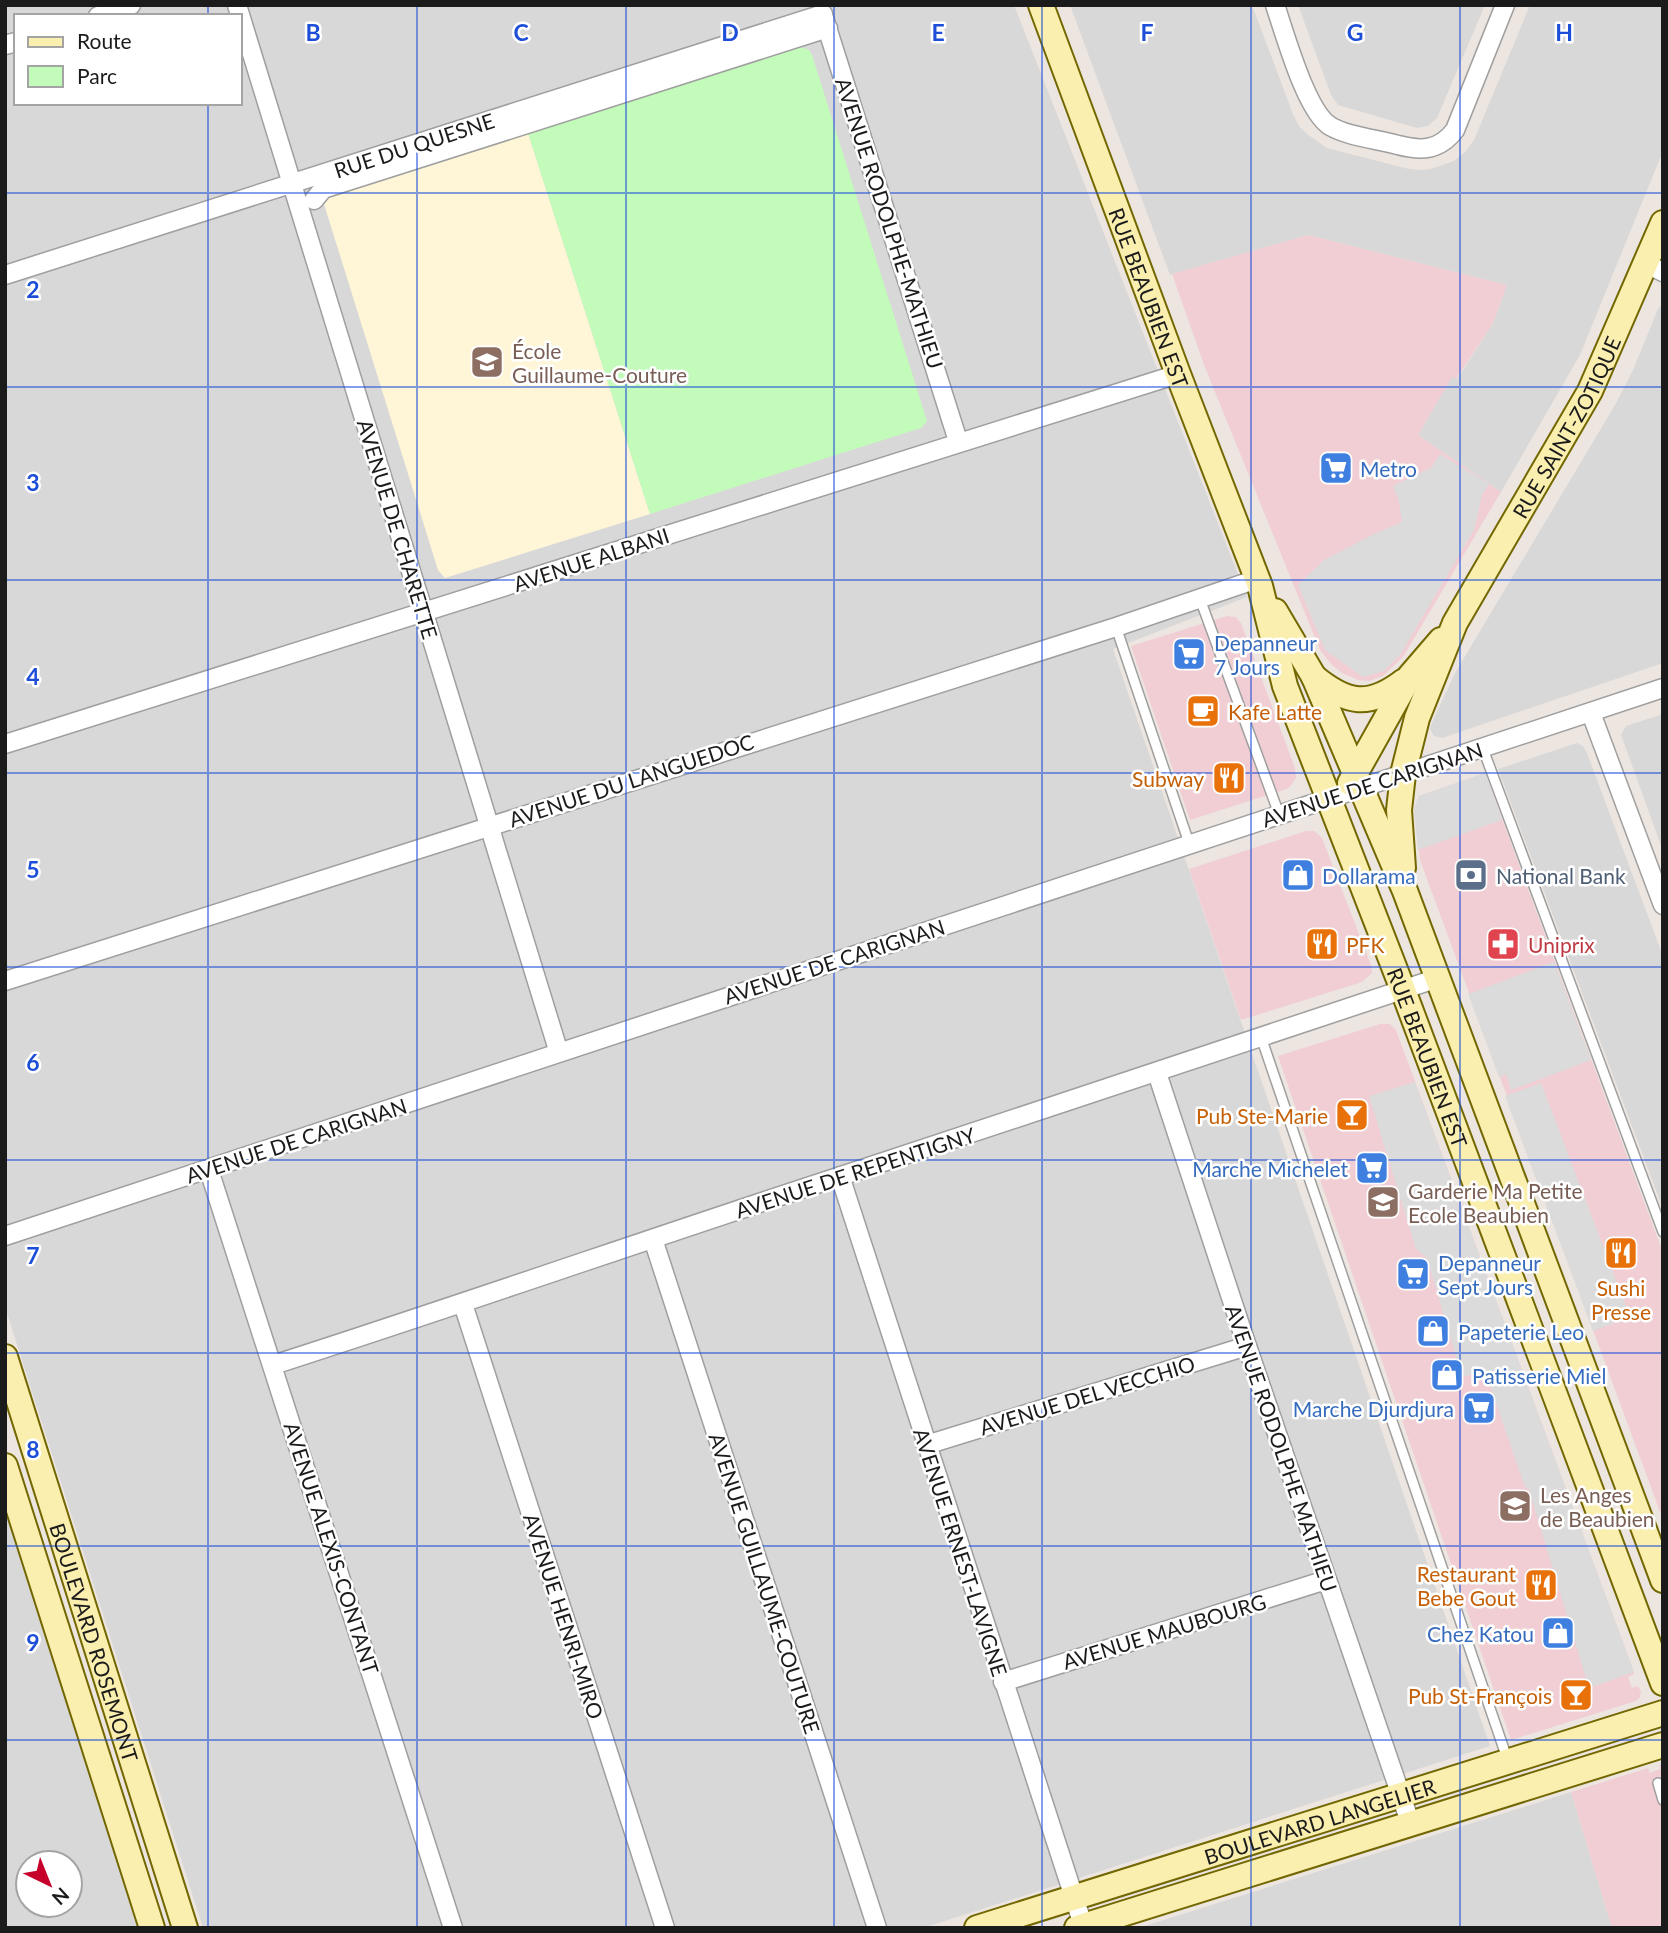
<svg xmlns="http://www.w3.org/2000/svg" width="1668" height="1933" font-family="Lato,sans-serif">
<rect width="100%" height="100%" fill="#ede6e0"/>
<path fill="#d9d8d8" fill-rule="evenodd" d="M 5,5 L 200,5 L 201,8 L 208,5 L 1014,5 L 1247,597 L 1113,649 L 1490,1746 L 923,1928 L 203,1928 L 5,1307 ZM 16,16 L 240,16 L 240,103 L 16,103 Z
M 1070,5 L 1252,5 L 1293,114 L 1299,126 L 1307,134 L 1327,148 L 1409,169 L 1421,170 L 1431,169 L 1454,161 L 1465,152 L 1474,140 L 1530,5 L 1663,5 L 1663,151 L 1580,355 L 1501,492 L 1418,435 L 1452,376 L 1457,379 L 1493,323 L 1507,285 L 1308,235 L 1170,275 Z
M 1298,5 L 1485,5 L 1437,118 L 1428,126 L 1417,128 L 1338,105 L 1331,95 Z
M 1663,303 L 1663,663 L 1442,738 L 1434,736 L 1430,729 L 1431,725 L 1455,673 L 1615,405 L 1633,370 L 1658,309 Z
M 1663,714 L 1663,851 L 1621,735 L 1626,726 Z
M 1577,743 L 1583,746 L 1587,753 L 1663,956 L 1663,1209 L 1498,769 Z
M 5,1475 L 140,1928 L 5,1928 ZM 28,1863 L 70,1863 L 70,1905 L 28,1905 Z
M 1571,1792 L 1612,1928 L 1138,1928 Z"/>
<path fill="#f0ced4" d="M 1308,235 L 1507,285 L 1493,323 L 1456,379 L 1452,377 L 1418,435 L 1501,492 L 1403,657 L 1383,676 L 1369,681 L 1358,680 L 1342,673 L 1331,664 L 1320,650 L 1204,365 L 1172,274 Z
M 1227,616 L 1236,617 L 1241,623 L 1295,768 L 1296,778 L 1290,787 L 1284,790 L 1190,820 L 1131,646 Z
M 1485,773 L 1663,1253 L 1663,1520 L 1420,860 L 1414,809 L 1419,796 Z
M 1306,831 L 1314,831 L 1322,838 L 1371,965 L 1372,973 L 1362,982 L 1241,1020 L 1189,869 Z
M 1380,1024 L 1390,1024 L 1396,1030 L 1634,1672 L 1634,1674 L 1628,1677 L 1632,1688 L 1638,1686 L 1641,1692 L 1640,1697 L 1636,1701 L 1511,1740 L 1278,1056 Z
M 1663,1764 L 1663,1928 L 1612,1928 L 1571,1792 L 1648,1768 L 1650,1773 L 1660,1769 L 1659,1765 Z"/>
<path fill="#fff6d8" d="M 528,133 L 650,514 L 445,578 L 438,570 L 324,204 L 330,197 Z"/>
<path fill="#c3fbba" d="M 801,47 L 809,50 L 812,55 L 927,421 L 921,428 L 650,514 L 528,133 Z"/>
<path fill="#dbdbdb" d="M 1440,454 L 1489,484 L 1482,495 L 1474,530 L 1400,655 L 1384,671 L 1363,677 L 1325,650 L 1298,585 L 1324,560 L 1372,535 L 1402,522 L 1399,501 L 1393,486 L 1431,468 Z
M 1485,773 L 1502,820 L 1418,850 L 1414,809 L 1419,796 Z
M 1554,962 L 1591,1060 L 1511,1090 L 1506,1074 L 1499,1077 L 1468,994 Z
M 1415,1082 L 1634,1672 L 1589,1688 L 1529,1490 L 1525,1487 L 1485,1371 L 1462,1377 L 1427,1258 L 1416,1249 L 1369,1096 Z
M 1541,1083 L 1630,1317 L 1593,1331 L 1505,1096 Z"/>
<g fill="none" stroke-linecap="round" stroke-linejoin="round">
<defs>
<path id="lane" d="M 1200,599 L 1279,814
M 1116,627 L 1189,843
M 1483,749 L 1663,1232
M 1261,1037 L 1508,1761
M 1658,1783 L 1663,1800"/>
<path id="street" d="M 237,5 L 559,1053
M 1275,5 C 1285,34 1306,111 1330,126 C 1349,137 1377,139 1398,145 C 1421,151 1439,151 1455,130 L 1505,5
M 98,16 L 131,5
M 824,18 L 958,441
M 5,45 L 16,42
M 314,200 L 323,189 L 828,28
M 1646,264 L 1663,272
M 5,275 L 823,14
M 1591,713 L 1663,905
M 5,744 L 1178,374
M 5,981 L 1116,627 L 1257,579
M 1157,1073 L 1247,1346 L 1410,1822
M 209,1170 L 453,1928
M 840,1176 L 1084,1928
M 5,1236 L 1663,688
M 653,1239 L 877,1928
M 463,1304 L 665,1928
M 273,1365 C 463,1304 651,1238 841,1176 C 1040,1110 1239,1045 1438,978
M 926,1445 L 1247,1346
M 1003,1682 L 1326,1580"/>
<g id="secondary">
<path id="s1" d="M 1041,5 L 1178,374 L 1260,586 L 1285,686 L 1403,990 L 1663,1683"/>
<path d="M 1275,611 L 1314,677 L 1405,891 L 1663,1580"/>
<path d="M 1314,677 C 1347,704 1369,708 1404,681"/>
<path d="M 1350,783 L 1410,676 L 1441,640"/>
<path id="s2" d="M 1403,868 L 1399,810 L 1403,774 L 1417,718 L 1455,623 L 1590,391 L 1663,223"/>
<path id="s3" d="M 5,1357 L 185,1928"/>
<path d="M 5,1466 L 152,1928"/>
<path id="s4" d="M 977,1928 L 1663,1713"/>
<path d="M 1077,1928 L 1663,1745"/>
</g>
</defs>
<use href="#lane" stroke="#9f9f9f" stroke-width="12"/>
<use href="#street" stroke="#9f9f9f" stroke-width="21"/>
<use href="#secondary" stroke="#736701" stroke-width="28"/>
<use href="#lane" stroke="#fff" stroke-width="9"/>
<use href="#street" stroke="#fff" stroke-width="18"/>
<use href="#secondary" stroke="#fbefb0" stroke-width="24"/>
</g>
<path fill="none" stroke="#1d4ed8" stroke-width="2" stroke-opacity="0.55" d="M 208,5 L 208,16M 417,5 L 417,1928M 626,5 L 626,1928M 834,5 L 834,1928M 1042,5 L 1042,1928M 1251,5 L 1251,1928M 1460,5 L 1460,1928M 208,103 L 208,1928M 5,193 L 1663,193M 5,387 L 1663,387M 5,580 L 1663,580M 5,773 L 1663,773M 5,967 L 1663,967M 5,1160 L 1663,1160M 5,1353 L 1663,1353M 5,1546 L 1663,1546M 5,1740 L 1663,1740"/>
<defs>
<symbol id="school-square" viewBox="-11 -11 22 22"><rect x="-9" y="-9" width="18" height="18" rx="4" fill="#8d6e63" stroke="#fff"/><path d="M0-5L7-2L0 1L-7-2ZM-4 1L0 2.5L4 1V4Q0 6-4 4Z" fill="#fff"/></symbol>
<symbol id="supermarket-square" viewBox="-11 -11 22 22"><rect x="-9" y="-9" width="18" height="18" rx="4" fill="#3f7fe0" stroke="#fff"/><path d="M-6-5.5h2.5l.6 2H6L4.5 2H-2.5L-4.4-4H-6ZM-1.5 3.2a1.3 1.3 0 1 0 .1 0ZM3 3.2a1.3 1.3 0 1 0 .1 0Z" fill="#fff"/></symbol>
<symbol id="cafe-square" viewBox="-11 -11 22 22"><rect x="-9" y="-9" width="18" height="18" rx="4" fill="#e8710a" stroke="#fff"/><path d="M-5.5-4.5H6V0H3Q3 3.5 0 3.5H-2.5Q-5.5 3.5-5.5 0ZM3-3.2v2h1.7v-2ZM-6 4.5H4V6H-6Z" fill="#fff"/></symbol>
<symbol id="restaurant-square" viewBox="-11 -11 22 22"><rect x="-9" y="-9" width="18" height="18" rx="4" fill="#e8710a" stroke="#fff"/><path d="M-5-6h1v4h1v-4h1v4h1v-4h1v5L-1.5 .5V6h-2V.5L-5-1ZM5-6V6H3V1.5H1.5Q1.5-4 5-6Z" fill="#fff"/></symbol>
<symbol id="shop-square" viewBox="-11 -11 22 22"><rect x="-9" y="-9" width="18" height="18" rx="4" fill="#3f7fe0" stroke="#fff"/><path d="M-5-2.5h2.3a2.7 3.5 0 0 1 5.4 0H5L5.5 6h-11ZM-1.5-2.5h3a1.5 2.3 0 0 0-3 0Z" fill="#fff"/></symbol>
<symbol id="bank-square" viewBox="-11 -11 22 22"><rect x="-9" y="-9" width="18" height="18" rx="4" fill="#5c6f8a" stroke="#fff"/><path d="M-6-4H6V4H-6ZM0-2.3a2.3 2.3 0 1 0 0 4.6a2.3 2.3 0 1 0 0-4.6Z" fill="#fff"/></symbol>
<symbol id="pharmacy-square" viewBox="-11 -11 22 22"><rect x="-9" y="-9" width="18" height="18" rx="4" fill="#e0444e" stroke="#fff"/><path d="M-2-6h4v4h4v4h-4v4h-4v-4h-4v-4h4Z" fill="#fff"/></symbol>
<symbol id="bar-square" viewBox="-11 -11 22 22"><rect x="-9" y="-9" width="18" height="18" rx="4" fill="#e8710a" stroke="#fff"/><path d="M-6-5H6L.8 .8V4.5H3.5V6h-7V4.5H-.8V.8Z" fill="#fff"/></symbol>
</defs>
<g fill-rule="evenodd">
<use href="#school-square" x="468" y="343" width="38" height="38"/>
<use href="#supermarket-square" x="1317" y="449" width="38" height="38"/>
<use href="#supermarket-square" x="1170" y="635" width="38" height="38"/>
<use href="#cafe-square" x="1184" y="692" width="38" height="38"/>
<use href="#restaurant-square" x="1210" y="759" width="38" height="38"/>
<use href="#shop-square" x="1279" y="856" width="38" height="38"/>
<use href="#bank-square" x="1452" y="856" width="38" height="38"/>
<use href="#restaurant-square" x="1303" y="925" width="38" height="38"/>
<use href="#pharmacy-square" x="1484" y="925" width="38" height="38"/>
<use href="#bar-square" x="1333" y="1096" width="38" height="38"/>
<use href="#supermarket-square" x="1353" y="1149" width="38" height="38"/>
<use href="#school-square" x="1364" y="1183" width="38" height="38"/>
<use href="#restaurant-square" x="1602" y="1234" width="38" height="38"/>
<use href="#supermarket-square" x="1394" y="1255" width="38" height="38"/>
<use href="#shop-square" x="1414" y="1312" width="38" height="38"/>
<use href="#shop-square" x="1428" y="1356" width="38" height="38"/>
<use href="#supermarket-square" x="1460" y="1389" width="38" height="38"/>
<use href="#school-square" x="1496" y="1487" width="38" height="38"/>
<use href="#restaurant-square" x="1522" y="1566" width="38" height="38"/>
<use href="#shop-square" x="1539" y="1614" width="38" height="38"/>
<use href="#bar-square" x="1557" y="1676" width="38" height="38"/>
</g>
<g text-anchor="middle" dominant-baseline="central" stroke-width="5" stroke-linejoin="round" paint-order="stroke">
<g font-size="21" fill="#1b1b1b" stroke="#fff">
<text transform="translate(414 145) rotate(-18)">RUE DU QUESNE</text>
<text transform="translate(890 223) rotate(72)">AVENUE RODOLPHE-MATHIEU</text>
<text stroke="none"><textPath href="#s1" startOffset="312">RUE BEAUBIEN EST</textPath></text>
<text stroke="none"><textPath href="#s2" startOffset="480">RUE SAINT-ZOTIQUE</textPath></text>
<text transform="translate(398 529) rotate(73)">AVENUE DE CHARETTE</text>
<text transform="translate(591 559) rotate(-18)">AVENUE ALBANI</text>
<text transform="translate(631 780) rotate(-18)">AVENUE DU LANGUEDOC</text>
<text transform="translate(1372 784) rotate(-18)">AVENUE DE CARIGNAN</text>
<text transform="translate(834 961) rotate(-18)">AVENUE DE CARIGNAN</text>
<text stroke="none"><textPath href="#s1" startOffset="1122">RUE BEAUBIEN EST</textPath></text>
<text transform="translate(296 1140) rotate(-18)">AVENUE DE CARIGNAN</text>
<text transform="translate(855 1172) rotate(-18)">AVENUE DE REPENTIGNY</text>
<text transform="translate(1087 1395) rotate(-17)">AVENUE DEL VECCHIO</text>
<text transform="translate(1282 1448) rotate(71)">AVENUE RODOLPHE MATHIEU</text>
<text transform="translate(332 1548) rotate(72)">AVENUE ALEXIS-CONTANT</text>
<text transform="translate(961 1552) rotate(72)">AVENUE ERNEST-LAVIGNE</text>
<text transform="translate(765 1583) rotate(72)">AVENUE GUILLAUME-COUTURE</text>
<text transform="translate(564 1616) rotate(72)">AVENUE HENRI-MIRO</text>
<text transform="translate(1164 1631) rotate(-17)">AVENUE MAUBOURG</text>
<text stroke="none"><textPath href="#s3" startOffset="299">BOULEVARD ROSEMONT</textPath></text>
<text stroke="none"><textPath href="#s4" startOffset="359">BOULEVARD LANGELIER</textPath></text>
</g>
<g font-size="21" fill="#785e54" stroke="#fff" text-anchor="start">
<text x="512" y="350">École<tspan x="512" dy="24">Guillaume-Couture</tspan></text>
<text x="1408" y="1190">Garderie Ma Petite<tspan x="1408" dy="24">Ecole Beaubien</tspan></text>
<text x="1540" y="1494">Les Anges<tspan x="1540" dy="24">de Beaubien</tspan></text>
</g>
<g font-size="21" fill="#366cbe" stroke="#fff" text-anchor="start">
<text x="1360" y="468">Metro</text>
<text x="1214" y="642">Depanneur<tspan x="1214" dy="24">7 Jours</tspan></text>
<text x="1322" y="875">Dollarama</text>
<text x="1348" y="1168" text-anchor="end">Marche Michelet</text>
<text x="1438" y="1262">Depanneur<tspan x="1438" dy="24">Sept Jours</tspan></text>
<text x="1458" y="1331">Papeterie Leo</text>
<text x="1472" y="1375">Patisserie Miel</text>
<text x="1454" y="1408" text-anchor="end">Marche Djurdjura</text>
<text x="1534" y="1633" text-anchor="end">Chez Katou</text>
</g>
<g font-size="21" fill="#c56008" stroke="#fff" text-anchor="end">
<text x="1228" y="711" text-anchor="start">Kafe Latte</text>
<text x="1204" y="778">Subway</text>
<text x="1346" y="944" text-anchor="start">PFK</text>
<text x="1328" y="1115">Pub Ste-Marie</text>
<text x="1621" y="1287" text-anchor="middle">Sushi<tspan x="1621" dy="24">Presse</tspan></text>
<text x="1516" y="1573">Restaurant<tspan x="1516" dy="24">Bebe Gout</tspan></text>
<text x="1552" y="1695">Pub St-François</text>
</g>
<g font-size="21" fill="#4e5e75" stroke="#fff" text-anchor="start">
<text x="1496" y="875">National Bank</text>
</g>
<g font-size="21" fill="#be3a42" stroke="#fff" text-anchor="start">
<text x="1528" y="944">Uniprix</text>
</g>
</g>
<g font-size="23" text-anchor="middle" font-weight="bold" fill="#1d4ed8" stroke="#fff" stroke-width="5" stroke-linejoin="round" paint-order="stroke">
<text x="313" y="41">B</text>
<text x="521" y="41">C</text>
<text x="730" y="41">D</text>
<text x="938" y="41">E</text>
<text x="1147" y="41">F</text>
<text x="1355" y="41">G</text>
<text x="1564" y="41">H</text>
<text x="33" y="298">2</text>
<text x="33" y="491">3</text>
<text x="33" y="685">4</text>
<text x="33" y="878">5</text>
<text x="33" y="1071">6</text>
<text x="33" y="1264">7</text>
<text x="33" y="1458">8</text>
<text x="33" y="1651">9</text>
</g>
<rect width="1668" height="1933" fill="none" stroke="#1b1b1b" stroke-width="14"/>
<rect x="14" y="14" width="228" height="91" fill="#ffffff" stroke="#a4a4a4" stroke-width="2"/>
<rect x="28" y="37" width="35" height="10" fill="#fbefb0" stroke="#a4a4a4" stroke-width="2"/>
<text x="77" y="49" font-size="21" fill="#1b1b1b">Route</text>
<rect x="28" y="66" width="35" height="21" fill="#c3fbba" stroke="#a4a4a4" stroke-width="2"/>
<text x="77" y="84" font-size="21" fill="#1b1b1b">Parc</text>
<g transform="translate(49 1884) rotate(137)"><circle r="33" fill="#ffffff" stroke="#a4a4a4" stroke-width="2"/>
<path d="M0-5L12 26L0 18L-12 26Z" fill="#c7002b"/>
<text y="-10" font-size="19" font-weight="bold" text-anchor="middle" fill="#1b1b1b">N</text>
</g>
</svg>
